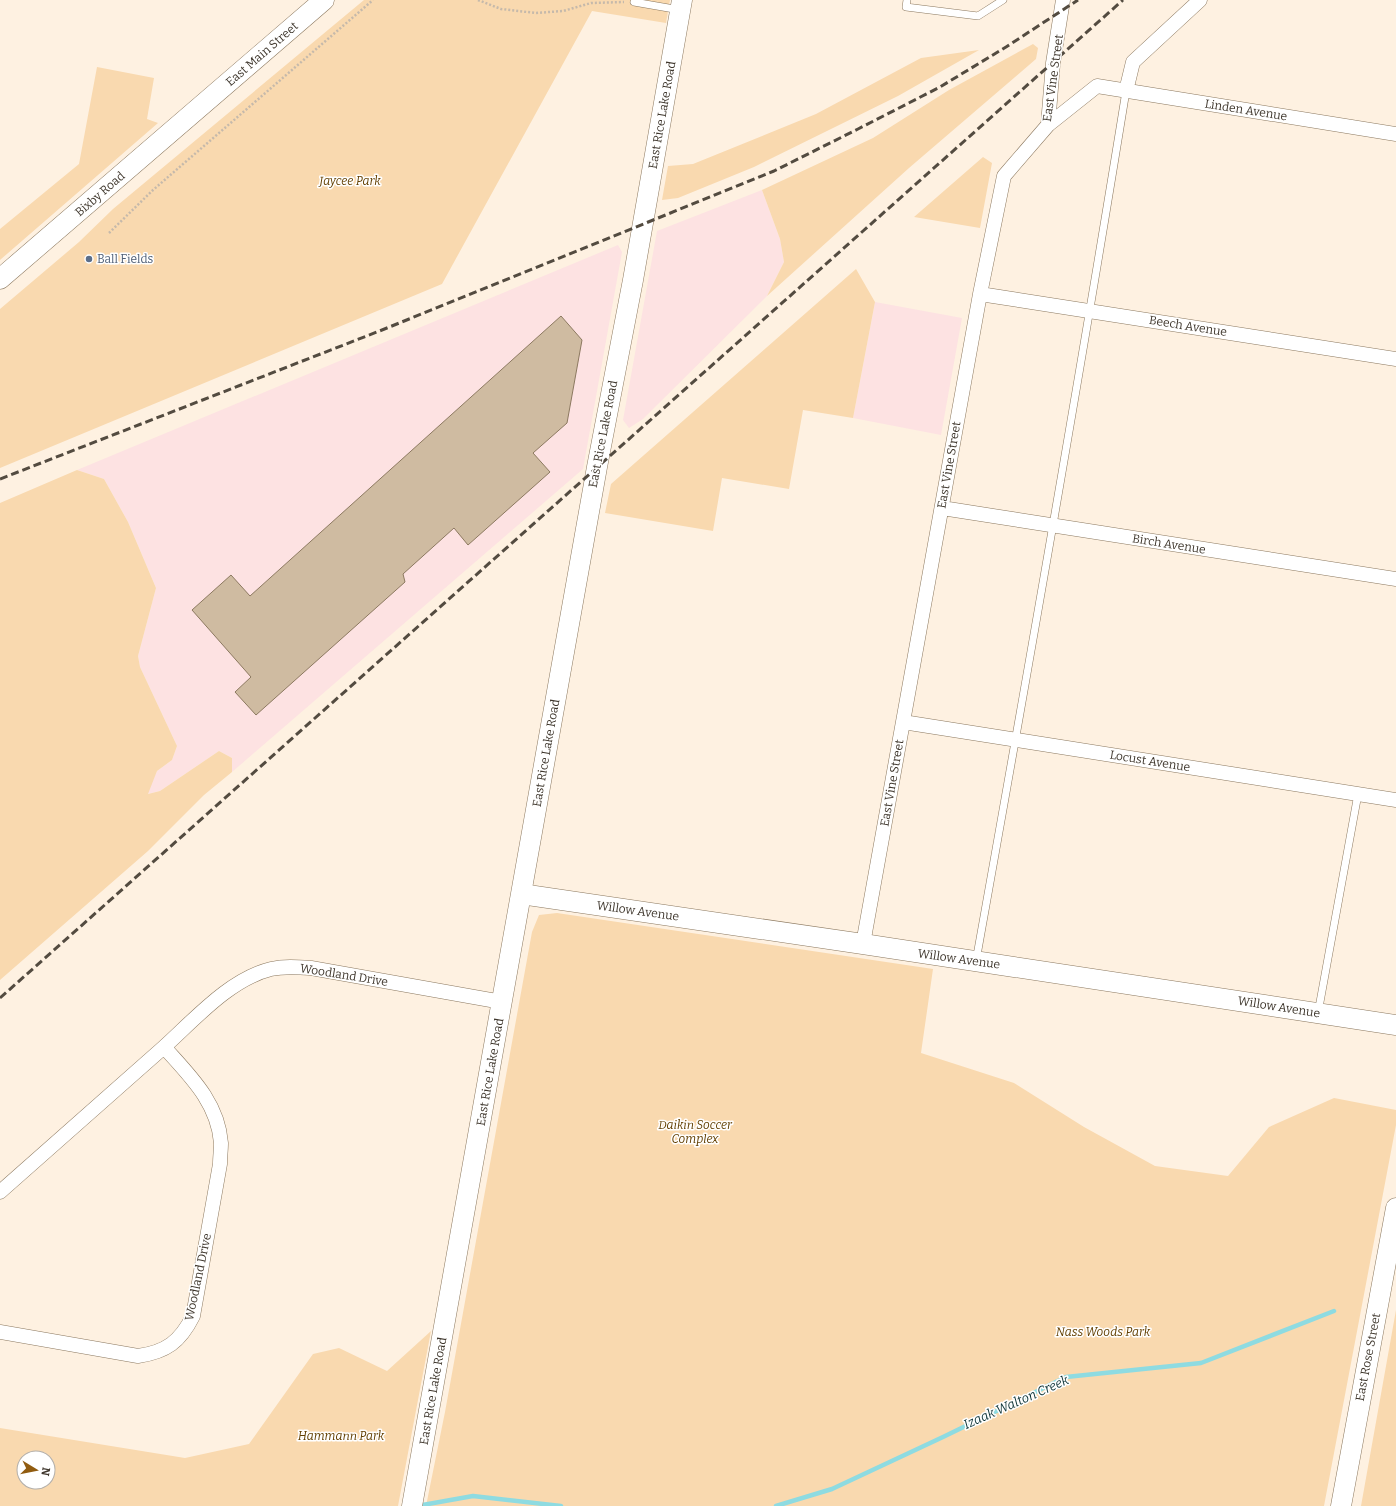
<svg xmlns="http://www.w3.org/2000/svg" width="1396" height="1506" font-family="Bitter,serif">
<rect width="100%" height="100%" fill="#fef1e1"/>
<path fill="#fde2e2" d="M 762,190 L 780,239 L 784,262 L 767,296 L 643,419 L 629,428 L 623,420 L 657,231 Z
M 618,245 L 622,252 L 583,469 L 232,772 L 232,758 L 219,751 L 160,791 L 147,794 L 157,771 L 172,760 L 177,746 L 140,667 L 138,656 L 156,588 L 128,522 L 104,479 L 77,470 Z
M 875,302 L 962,318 L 941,435 L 853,418 Z"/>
<path fill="#f9d9af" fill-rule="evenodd" d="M 364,0 L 670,0 L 666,23 L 592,11 L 442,284 L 0,468 L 0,309 L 79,242 L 113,209 Z
M 1033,44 L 1038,48 L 1036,59 L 909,168 L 767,296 L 784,262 L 780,239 L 762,190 L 873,138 L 949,90 Z
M 979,50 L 898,96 L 754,167 L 678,198 L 662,200 L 668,166 L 693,164 L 816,114 L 921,58 Z
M 97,67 L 154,78 L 147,119 L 158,123 L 0,260 L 0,229 L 79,164 Z
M 983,157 L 992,163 L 980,228 L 914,217 Z
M 856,269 L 875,302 L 853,418 L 803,410 L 789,489 L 722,478 L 713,531 L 605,513 L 611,484 Z
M 77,470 L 104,479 L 128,522 L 156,588 L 138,656 L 140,667 L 177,746 L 172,760 L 157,771 L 148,794 L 160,791 L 219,751 L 232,758 L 232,772 L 204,795 L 148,851 L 0,980 L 0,503 Z
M 557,913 L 933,969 L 921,1053 L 1014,1083 L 1084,1127 L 1155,1166 L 1228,1176 L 1269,1127 L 1334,1098 L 1396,1110 L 1396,1125 L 1324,1506 L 426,1506 L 445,1412 L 532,932 L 539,915 Z
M 1396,1310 L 1396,1506 L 1361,1506 Z
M 431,1331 L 398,1506 L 0,1506 L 0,1428 L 185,1458 L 249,1444 L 313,1354 L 339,1348 L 387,1371 ZM 24,1458 L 48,1458 L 48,1482 L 24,1482 Z"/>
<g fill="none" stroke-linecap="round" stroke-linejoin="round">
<path stroke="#8edbe1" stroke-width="4.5" d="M 417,1506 L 473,1496 L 561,1506
M 776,1506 L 832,1489 L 943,1437 L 1066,1377 L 1201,1363 L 1334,1311"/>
</g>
<path fill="#cfbba1" stroke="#8c7960" d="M 561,316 L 582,340 L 567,423 L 533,453 L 550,472 L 468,545 L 454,528 L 403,574 L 405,582 L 256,715 L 235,692 L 251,677 L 192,610 L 231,575 L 250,596 Z"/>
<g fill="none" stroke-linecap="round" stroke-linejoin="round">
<defs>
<path id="lane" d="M 635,0 L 634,2 L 680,10
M 907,0 L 906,7 L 978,16 L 1003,0
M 976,961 C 1028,671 1079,381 1126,91
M 1318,1013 L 1358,794"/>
<path id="street" d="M 1126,91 L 1133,62 L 1200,0
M 1048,125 L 1097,86 L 1396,134
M 980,294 L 1396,359
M 942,508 L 1396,579
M 903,722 L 1396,800
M 863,944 L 980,294 L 1004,176 L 1048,125 L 1053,63 L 1063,0
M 164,1047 C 195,1019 230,979 271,969 C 284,966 297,967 311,968 L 502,1002
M 0,1192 L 164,1047 C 189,1075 218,1102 221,1143 C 221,1150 220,1157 220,1164 L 193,1316 C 180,1342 166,1352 138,1356 L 0,1332"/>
<path id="secondary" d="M 0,279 L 324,0
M 521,894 L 863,944 L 1396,1025
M 412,1506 L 597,467 L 633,280 L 682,0
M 1341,1506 L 1396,1208"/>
</defs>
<use href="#lane" stroke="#8b785f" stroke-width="8"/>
<use href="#street" stroke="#8b785f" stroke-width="15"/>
<use href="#secondary" stroke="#8b785f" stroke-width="21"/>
<path stroke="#c5b9ab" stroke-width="2.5" stroke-dasharray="2 2" stroke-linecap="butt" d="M 478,0 L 501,9 L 536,13 L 563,11 L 591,3 L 624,2
M 109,233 L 153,190 L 373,0"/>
<use href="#lane" stroke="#fff" stroke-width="7"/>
<use href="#street" stroke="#fff" stroke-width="14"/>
<use href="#secondary" stroke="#fff" stroke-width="20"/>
<path stroke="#534b40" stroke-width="3" stroke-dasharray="8 4" stroke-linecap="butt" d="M 0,479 L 382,330 L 774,171 L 858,129 L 940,87 L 1006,47 L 1078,0
M 0,998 L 1123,0"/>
</g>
<circle fill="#5c6f8a" stroke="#fff" stroke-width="1.5" cx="89" cy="259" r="4"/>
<g text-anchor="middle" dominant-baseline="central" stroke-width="3" stroke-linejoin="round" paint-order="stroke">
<g font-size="12" fill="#3f372d" stroke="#fff">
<text transform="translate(262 54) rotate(-41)">East Main Street</text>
<text transform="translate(1053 78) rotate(-82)">East Vine Street</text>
<text transform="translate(1246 110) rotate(9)">Linden Avenue</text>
<text transform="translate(662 115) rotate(-80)">East Rice Lake Road</text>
<text transform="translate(100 194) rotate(-41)">Bixby Road</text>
<text transform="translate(1188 326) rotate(9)">Beech Avenue</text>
<text transform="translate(603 434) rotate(-79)">East Rice Lake Road</text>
<text transform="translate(949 465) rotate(-80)">East Vine Street</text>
<text transform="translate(1169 544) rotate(9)">Birch Avenue</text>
<text transform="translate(546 753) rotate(-80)">East Rice Lake Road</text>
<text transform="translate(1150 761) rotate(9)">Locust Avenue</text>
<text transform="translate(892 783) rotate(-80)">East Vine Street</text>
<text transform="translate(638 911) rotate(8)">Willow Avenue</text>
<text transform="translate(959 959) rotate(8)">Willow Avenue</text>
<text transform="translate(344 975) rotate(9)">Woodland Drive</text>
<text transform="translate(1279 1007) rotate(9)">Willow Avenue</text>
<text transform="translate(490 1072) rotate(-80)">East Rice Lake Road</text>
<text transform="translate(198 1277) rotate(-78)">Woodland Drive</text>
<text transform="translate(1368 1357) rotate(-79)">East Rose Street</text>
<text transform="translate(433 1391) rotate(-80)">East Rice Lake Road</text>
</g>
<g font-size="12" font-style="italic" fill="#623f00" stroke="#fff">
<text x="350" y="181">Jaycee Park</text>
<text x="695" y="1125">Daikin Soccer<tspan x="695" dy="14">Complex</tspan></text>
<text x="1103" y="1332">Nass Woods Park</text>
<text x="341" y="1436">Hammann Park</text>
</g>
<g font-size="12" fill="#4e5e75" stroke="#fff" text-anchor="start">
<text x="97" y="259">Ball Fields</text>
</g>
<g font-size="13" font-style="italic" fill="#0e3437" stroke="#fff">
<text transform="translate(1016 1402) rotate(-24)">Izaak Walton Creek</text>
</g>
</g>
<g transform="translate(36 1470) rotate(100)"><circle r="19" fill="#ffffff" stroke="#b2afab"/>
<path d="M0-3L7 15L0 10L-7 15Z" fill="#915c10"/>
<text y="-6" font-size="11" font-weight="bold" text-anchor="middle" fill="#3f372d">N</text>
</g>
</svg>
